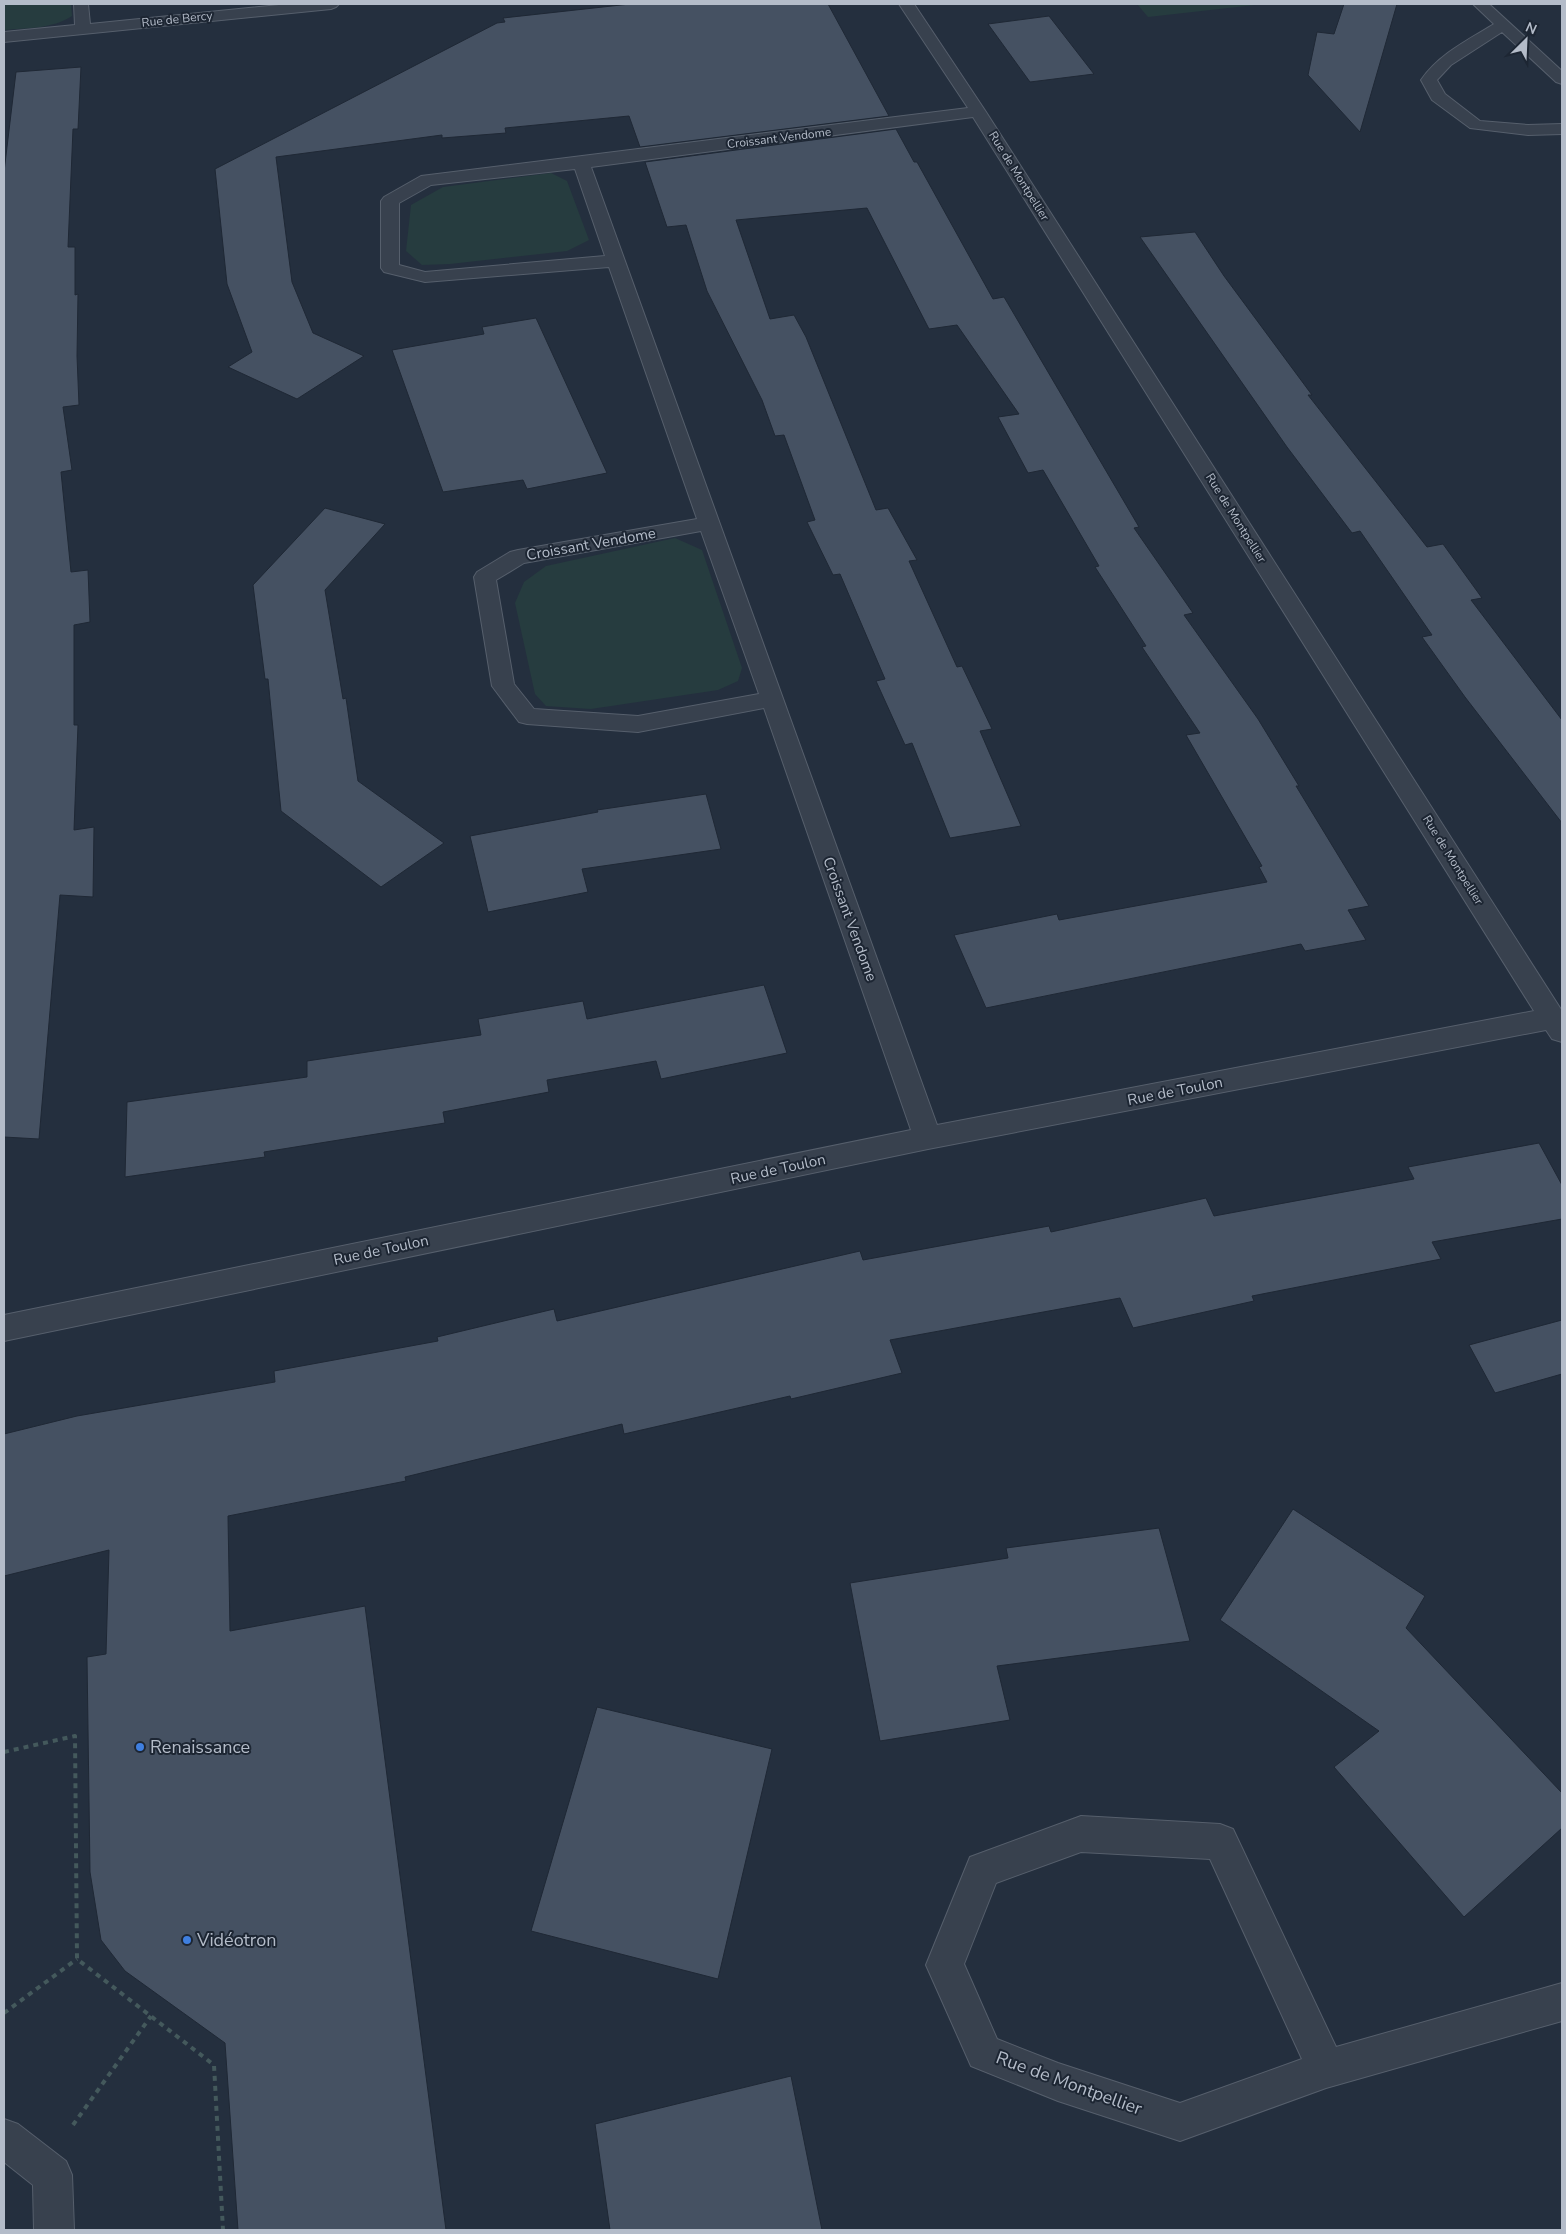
<svg xmlns="http://www.w3.org/2000/svg" width="1566" height="2234" font-family="'Nunito Sans',sans-serif">
<rect width="100%" height="100%" fill="#242f3e"/>
<path fill="#263c3f" d="M 4,4 L 71,4 L 72,16 C 52,29 27,28 4,30 Z
M 1137,4 L 1264,4 L 1148,17 Z
M 551,173 L 567,181 L 589,240 L 567,251 L 450,264 L 422,265 L 406,251 L 411,205 L 443,187 Z
M 675,538 L 702,550 L 742,668 L 738,681 L 718,690 L 591,709 L 546,706 L 535,694 L 515,603 L 524,582 L 546,566 Z"/>
<path fill="#455162" stroke="#1f2835" d="M 630,4 L 828,4 L 889,116 L 640,147 L 629,116 L 505,128 L 506,133 L 442,138 L 442,135 L 276,157 L 292,282 L 313,333 L 364,356 L 297,399 L 228,367 L 252,352 L 227,284 L 215,169 L 497,23 L 505,22 L 503,18 Z
M 1344,4 L 1397,4 L 1360,132 L 1308,75 L 1317,32 L 1334,34 Z
M 1049,16 L 1094,74 L 1030,82 L 988,24 Z
M 81,67 L 78,129 L 73,129 L 68,247 L 75,247 L 75,295 L 78,294 L 77,356 L 79,405 L 63,407 L 72,470 L 61,472 L 71,572 L 88,570 L 90,622 L 74,625 L 74,725 L 78,725 L 74,830 L 94,827 L 93,897 L 60,895 L 39,1139 L 4,1137 L 4,172 L 16,72 Z
M 896,129 L 914,162 L 917,162 L 993,299 L 1004,297 L 1139,527 L 1134,528 L 1193,613 L 1184,615 L 1258,719 L 1299,786 L 1296,786 L 1369,906 L 1348,910 L 1366,940 L 1305,951 L 1301,944 L 986,1008 L 954,935 L 1057,914 L 1059,920 L 1267,882 L 1259,867 L 1262,866 L 1186,735 L 1200,733 L 1142,647 L 1146,646 L 1095,567 L 1099,566 L 1043,470 L 1028,473 L 998,417 L 1019,414 L 957,325 L 929,329 L 867,208 L 736,220 L 770,319 L 794,315 L 806,337 L 876,510 L 888,508 L 917,560 L 909,561 L 957,667 L 962,666 L 992,729 L 980,731 L 1021,826 L 950,838 L 912,743 L 905,745 L 876,681 L 885,679 L 840,574 L 833,575 L 807,522 L 815,520 L 784,435 L 775,436 L 762,400 L 707,291 L 686,225 L 667,227 L 645,162 Z
M 1195,232 L 1224,276 L 1312,395 L 1308,395 L 1427,547 L 1443,544 L 1482,598 L 1471,600 L 1562,720 L 1562,823 L 1465,697 L 1422,637 L 1432,635 L 1360,531 L 1352,533 L 1287,447 L 1140,237 Z
M 536,318 L 607,473 L 527,489 L 523,480 L 443,492 L 392,350 L 484,334 L 482,327 Z
M 325,508 L 385,524 L 325,590 L 343,699 L 346,698 L 358,781 L 444,843 L 381,887 L 281,811 L 268,679 L 265,679 L 253,585 Z
M 706,794 L 721,849 L 582,869 L 588,892 L 488,912 L 470,836 L 598,812 L 597,810 Z
M 764,985 L 787,1053 L 661,1079 L 656,1061 L 547,1080 L 549,1092 L 443,1112 L 445,1123 L 264,1152 L 265,1157 L 125,1177 L 127,1102 L 307,1077 L 307,1061 L 481,1035 L 478,1019 L 583,1001 L 587,1019 Z
M 1539,1143 L 1562,1185 L 1562,1219 L 1432,1242 L 1441,1259 L 1252,1296 L 1254,1301 L 1133,1328 L 1120,1298 L 890,1340 L 902,1373 L 791,1399 L 790,1396 L 624,1434 L 622,1424 L 405,1477 L 406,1481 L 228,1516 L 230,1631 L 365,1606 L 446,2230 L 238,2230 L 225,2043 L 125,1971 L 101,1940 L 90,1872 L 87,1657 L 106,1654 L 109,1550 L 4,1576 L 4,1434 L 77,1416 L 275,1382 L 274,1371 L 438,1341 L 437,1337 L 554,1309 L 557,1321 L 860,1251 L 863,1260 L 1049,1226 L 1051,1232 L 1206,1198 L 1214,1216 L 1414,1179 L 1408,1167 Z
M 1562,1320 L 1562,1374 L 1495,1393 L 1469,1345 Z
M 1293,1509 L 1425,1596 L 1406,1628 L 1562,1793 L 1562,1828 L 1464,1917 L 1334,1767 L 1379,1731 L 1220,1620 Z
M 1159,1528 L 1190,1641 L 997,1666 L 1010,1720 L 880,1741 L 850,1583 L 1008,1558 L 1006,1548 Z
M 597,1707 L 772,1749 L 718,1979 L 531,1931 Z
M 791,2076 L 822,2230 L 610,2230 L 595,2124 Z"/>
<g fill="none" stroke-linecap="round" stroke-linejoin="round">
<defs>
<path id="minor" d="M 74,4 L 88,4 L 90,24 L 289,4 L 339,4 L 336,7 L 331,9 L 4,42 L 4,32 L 75,25 Z
M 899,4 L 914,4 L 986,112 L 1562,1011 L 1562,1042 L 1552,1039 L 1546,1030 L 928,1149 L 4,1341 L 4,1315 L 911,1130 L 764,708 L 638,732 L 527,724 L 519,722 L 492,686 L 474,577 L 477,572 L 510,552 L 518,550 L 697,519 L 609,267 L 425,282 L 384,272 L 381,268 L 381,201 L 384,197 L 421,176 L 968,108 ZM 973,117 L 1534,1011 L 937,1125 L 591,167 ZM 575,169 L 605,256 L 425,272 L 399,265 L 399,203 L 431,185 ZM 701,531 L 759,694 L 638,716 L 534,709 L 514,684 L 496,580 L 524,563 Z
M 1473,4 L 1489,4 L 1562,71 L 1562,84 L 1556,82 L 1502,32 L 1451,65 L 1437,80 L 1445,94 L 1480,121 L 1528,125 L 1562,124 L 1562,134 L 1528,135 L 1470,128 L 1432,100 L 1421,80 C 1439,54 1468,40 1494,24 Z
M 1081,1816 L 1220,1824 L 1233,1829 L 1336,2047 L 1562,1983 L 1562,2021 L 1326,2088 L 1180,2141 L 1058,2101 L 971,2066 L 926,1965 L 970,1857 ZM 1081,1852 L 1210,1859 L 1302,2059 L 1180,2103 L 1058,2063 L 997,2039 L 964,1964 L 996,1883 Z
M 4,2119 L 18,2124 L 66,2161 L 72,2175 L 74,2230 L 34,2230 L 33,2185 L 4,2162 Z"/>
</defs>
<use href="#minor" stroke="#565f6c" stroke-width="2"/>
<path stroke="#44595c" stroke-width="4" stroke-dasharray="5 5" stroke-linecap="butt" d="M 4,1752 L 75,1736 L 77,1959 L 214,2065 L 223,2230
M 4,2013 L 77,1959
M 73,2125 L 151,2016"/>
<use href="#minor" fill="#38414e" fill-rule="evenodd"/>
</g>
<g fill="#3f7fe0" stroke="#1d2633" stroke-width="2">
<circle cx="140" cy="1747" r="5"/>
<circle cx="187" cy="1940" r="5"/>
</g>
<g text-anchor="middle" dominant-baseline="central" stroke-width="4" stroke-linejoin="round" paint-order="stroke">
<g font-size="12" fill="#b4bcc9" stroke="#1d2633">
<text transform="translate(177 19) rotate(-6)">Rue de Bercy</text>
<text transform="translate(779 138) rotate(-7)">Croissant Vendome</text>
<text transform="translate(1019 176) rotate(58)">Rue de Montpellier</text>
<text transform="translate(1236 518) rotate(58)">Rue de Montpellier</text>
<text transform="translate(1453 860) rotate(58)">Rue de Montpellier</text>
</g>
<g font-size="15" fill="#b4bcc9" stroke="#1d2633">
<text transform="translate(591 544) rotate(-10)">Croissant Vendome</text>
<text transform="translate(850 919) rotate(70)">Croissant Vendome</text>
<text transform="translate(1175 1091) rotate(-11)">Rue de Toulon</text>
<text transform="translate(778 1169) rotate(-12)">Rue de Toulon</text>
<text transform="translate(381 1250) rotate(-12)">Rue de Toulon</text>
</g>
<g font-size="18" fill="#b4bcc9" stroke="#1d2633" text-anchor="start">
<text x="150" y="1747">Renaissance</text>
<text x="197" y="1940">Vidéotron</text>
</g>
<g font-size="18" fill="#b4bcc9" stroke="#1d2633">
<text transform="translate(1069 2083) rotate(20)">Rue de Montpellier</text>
</g>
</g>
<rect width="1566" height="2234" fill="none" stroke="#b4bcc9" stroke-width="10"/>
<g transform="translate(1526 40) rotate(24)" stroke="#1d2633" stroke-width="4" paint-order="stroke">
<path d="M0-4L9 19L0 12L-9 19Z" fill="#b4bcc9"/>
<text y="-8" font-size="14" font-weight="bold" text-anchor="middle" fill="#b4bcc9">N</text>
</g>
</svg>
